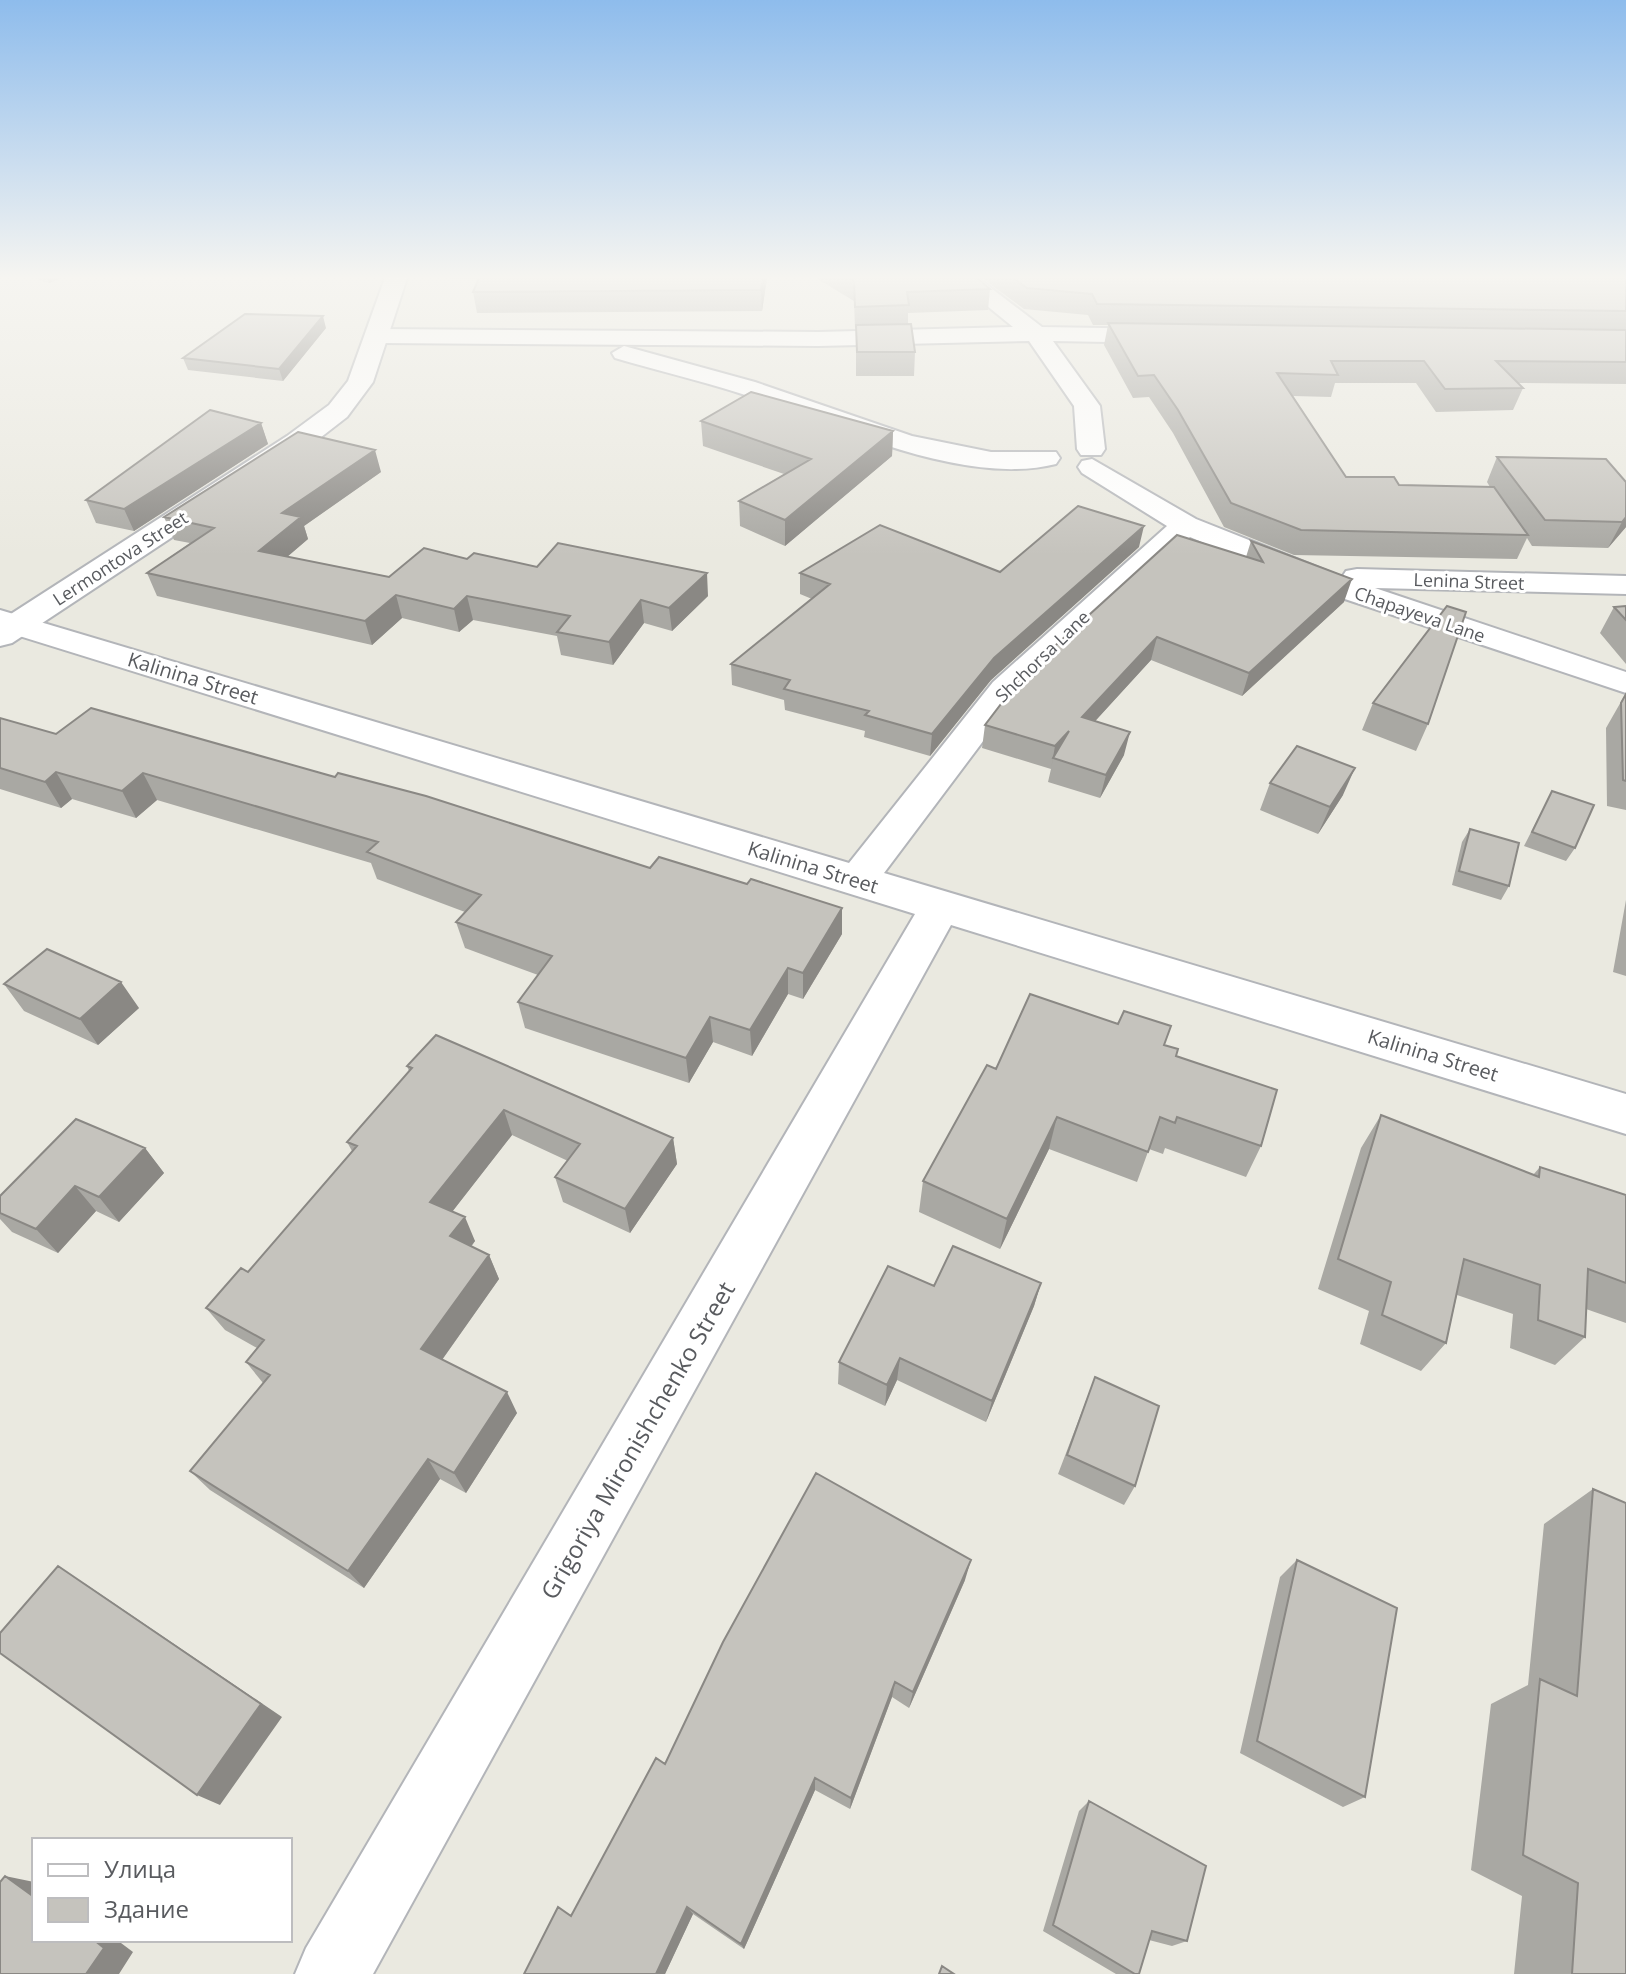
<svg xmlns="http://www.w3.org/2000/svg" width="1626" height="1974" font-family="'Open Sans',sans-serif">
<rect width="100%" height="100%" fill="#eae9e0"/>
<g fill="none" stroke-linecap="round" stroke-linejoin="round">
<defs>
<path id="minor" d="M 953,278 L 978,278 L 1042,327 L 1164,329 L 1176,336 L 1164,343 L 1053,341 L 1100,406 L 1105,449 L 1101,455 L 1081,455 L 1077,449 L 1074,406 L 1029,341 L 818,346 L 379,343 L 367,336 L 379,329 L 818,332 L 1013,327 Z
M 624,346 L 755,382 L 912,436 L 991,452 L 1056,452 L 1060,458 L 1056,464 C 961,488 829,422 739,393 C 698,380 656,370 615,358 L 612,353 Z
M 1092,459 L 1196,519 L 1342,577 L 1346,571 L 1357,569 L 1626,576 L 1626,594 L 1375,588 L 1626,672 L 1626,693 L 1300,584 L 1190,537 L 1017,696 L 884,873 L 1626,1094 L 1626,1134 L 951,925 L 373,1974 L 295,1974 L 306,1948 L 915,914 L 0,630 L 0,610 L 849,863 L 993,682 L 1167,526 L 1082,473 L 1078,467 L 1082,461 Z"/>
<path id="tertiary" d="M 385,278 L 407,278 L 373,382 L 347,417 L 307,448 L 12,643 L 0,646 L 0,621 L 287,436 L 329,405 L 348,381 Z"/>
</defs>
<use href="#minor" stroke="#b3b5b9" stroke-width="4"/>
<use href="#tertiary" stroke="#b3b5b9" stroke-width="4"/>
<use href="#minor" fill="#fff" fill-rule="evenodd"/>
<use href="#tertiary" fill="#fff" fill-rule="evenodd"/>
</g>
<path fill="#a9a8a3" d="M 33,278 L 62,278 L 49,283 Z
M 448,278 L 767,278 L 762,311 L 477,313 L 473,292 L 479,279 L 449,279 Z
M 816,278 L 977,278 L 990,289 L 988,310 L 908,313 L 908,324 L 915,352 L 914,376 L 856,376 L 856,328 L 855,328 L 854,301 Z
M 982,278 L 1626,278 L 1626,384 L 1518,383 L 1523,388 L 1513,410 L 1436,412 L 1416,383 L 1335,383 L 1331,397 L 1293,396 L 1346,477 L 1399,485 L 1490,487 L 1487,482 L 1497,457 L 1606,459 L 1626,527 L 1608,548 L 1532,546 L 1527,538 L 1517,559 L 1294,555 L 1224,527 L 1173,433 L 1149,397 L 1133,398 L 1104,345 L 1108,325 L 1093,325 L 1088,315 L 1024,309 Z
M 326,328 L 283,381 L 188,370 L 183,358 Z
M 701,421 L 893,431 L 892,456 L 785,546 L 740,526 L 739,501 L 784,474 L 703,446 Z
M 261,423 L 268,444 L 134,531 L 96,523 L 86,500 Z
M 381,472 L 304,526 L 308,539 L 287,557 L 389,577 L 467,559 L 537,567 L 708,596 L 672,631 L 644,623 L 613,665 L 561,655 L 557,636 L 473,620 L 459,632 L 402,618 L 372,645 L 157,596 L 147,573 L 190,543 L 174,540 L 164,517 Z
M 1251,541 L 1344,602 L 1242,696 L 1151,660 L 1095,721 L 1124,755 L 1100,798 L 1048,782 L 1051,769 L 982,748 L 985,725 L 1246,557 Z
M 1139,547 L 991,680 L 930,756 L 864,737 L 865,731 L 785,710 L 784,700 L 732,685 L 731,664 L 812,599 L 800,594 L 800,573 L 1000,572 Z
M 1626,606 L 1626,664 L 1600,633 L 1614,607 Z
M 1626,693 L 1626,810 L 1607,806 L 1606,728 Z
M 1373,703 L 1428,724 L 1416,751 L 1362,730 Z
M 0,718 L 56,734 L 650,868 L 747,884 L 842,908 L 842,934 L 803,999 L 788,994 L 752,1056 L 713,1042 L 689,1083 L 525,1028 L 518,1002 L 538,975 L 465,948 L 456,922 L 465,912 L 377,879 L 371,863 L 157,800 L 136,818 L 72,799 L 61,808 L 0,789 Z
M 1270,783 L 1343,795 L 1318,834 L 1260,810 Z
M 1552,791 L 1575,848 L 1566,861 L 1524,846 Z
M 1470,829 L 1509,886 L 1501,900 L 1452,885 L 1462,842 Z
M 1626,900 L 1626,976 L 1613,972 Z
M 4,984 L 139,1008 L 98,1045 L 24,1011 Z
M 1164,1045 L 1261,1146 L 1246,1177 L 1165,1148 L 1163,1154 L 1149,1149 L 1137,1182 L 1049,1149 L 1000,1249 L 919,1212 L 923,1181 Z
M 407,1066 L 673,1138 L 677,1164 L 630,1233 L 563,1202 L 555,1177 L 568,1161 L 512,1135 L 452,1212 L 475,1241 L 471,1247 L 489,1255 L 499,1279 L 442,1360 L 517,1413 L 466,1493 L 440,1479 L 364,1588 L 210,1490 L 190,1471 L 263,1383 L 246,1362 L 257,1348 L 225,1330 L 206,1308 L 248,1272 L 352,1151 L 347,1142 L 409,1071 Z
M 1381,1115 L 1533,1175 L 1540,1167 L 1626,1195 L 1626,1323 L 1586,1309 L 1585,1337 L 1555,1365 L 1510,1348 L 1513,1314 L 1457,1295 L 1446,1343 L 1421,1371 L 1360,1344 L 1369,1311 L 1318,1289 L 1361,1148 Z
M 145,1148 L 164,1173 L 119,1222 L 96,1211 L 58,1253 L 12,1232 L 0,1219 L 0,1196 Z
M 1041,1283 L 1034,1306 L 986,1422 L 897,1380 L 885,1406 L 838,1384 L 839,1362 L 934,1286 Z
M 1095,1377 L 1135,1486 L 1124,1505 L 1058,1474 Z
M 1593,1489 L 1626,1974 L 1514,1974 L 1522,1896 L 1471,1870 L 1491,1704 L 1528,1685 L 1544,1524 Z
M 1297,1560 L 1365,1797 L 1343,1807 L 1240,1753 L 1280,1577 Z
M 965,1580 L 909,1708 L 892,1697 L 850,1809 L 815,1790 L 744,1949 L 693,1914 L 665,1974 L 524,1974 L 571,1915 L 665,1764 Z
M 1089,1801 L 1187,1941 L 1172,1946 L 1149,1940 L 1139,1974 L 1116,1974 L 1043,1931 L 1079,1811 Z"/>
<path fill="#8a8884" d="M 47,278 L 62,278 L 49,283 Z
M 763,278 L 767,278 L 762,311 L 761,290 Z
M 323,316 L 326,328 L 283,381 L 279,369 Z
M 261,423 L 268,444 L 134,531 L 124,509 Z
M 893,431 L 892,456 L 785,546 L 785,520 Z
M 375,450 L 381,472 L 304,526 L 308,539 L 267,574 L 259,551 L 282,513 Z
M 1626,517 L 1626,527 L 1608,548 L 1622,522 Z
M 1144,526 L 1139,547 L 991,680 L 930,756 L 932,734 L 994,658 Z
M 707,573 L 708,596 L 672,631 L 669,608 Z
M 1352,579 L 1344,602 L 1242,696 L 1249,673 Z
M 396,595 L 402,618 L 372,645 L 365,621 Z
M 467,596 L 473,620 L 459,632 L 454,609 Z
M 641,600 L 644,623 L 613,665 L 609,642 Z
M 1157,637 L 1151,660 L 1077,741 L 1082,717 Z
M 1069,731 L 1053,758 L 1051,769 L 1055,746 Z
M 1130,732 L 1124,755 L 1100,798 L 1106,775 Z
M 1355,768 L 1343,795 L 1318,834 L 1330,807 Z
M 56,772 L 72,799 L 61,808 L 45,782 Z
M 143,773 L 157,800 L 136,818 L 122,791 Z
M 842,908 L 842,934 L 803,999 L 803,973 Z
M 788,968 L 788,994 L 752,1056 L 750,1030 Z
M 121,982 L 139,1008 L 98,1045 L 80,1019 Z
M 710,1017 L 713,1042 L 689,1083 L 686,1058 Z
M 504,1110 L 512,1135 L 441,1226 L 430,1202 Z
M 1057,1117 L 1049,1149 L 1000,1249 L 1007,1219 Z
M 673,1138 L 677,1164 L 630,1233 L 625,1209 Z
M 145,1148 L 164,1173 L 119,1222 L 99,1197 Z
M 75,1186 L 96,1211 L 58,1253 L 36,1229 Z
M 465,1217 L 475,1241 L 460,1260 L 450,1236 Z
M 489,1255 L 499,1279 L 434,1371 L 421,1349 Z
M 1041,1283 L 1034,1306 L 986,1422 L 992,1401 Z
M 900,1358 L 897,1380 L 885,1406 L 887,1385 Z
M 507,1392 L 517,1413 L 466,1493 L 454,1473 Z
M 428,1459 L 440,1479 L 364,1588 L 348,1571 Z
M 971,1560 L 965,1580 L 909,1708 L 913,1692 Z
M 84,1583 L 282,1717 L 220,1805 L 197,1795 Z
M 895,1682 L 892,1697 L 850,1809 L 851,1798 Z
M 815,1778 L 815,1790 L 744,1949 L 741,1944 Z
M 5,1876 L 34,1882 L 34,1897 Z
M 687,1907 L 693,1914 L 665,1974 L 656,1974 Z
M 94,1940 L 117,1940 L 133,1952 L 119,1974 L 86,1974 Z"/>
<path fill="#c5c3bd" stroke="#8a8884" stroke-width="2" d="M 479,278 L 763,278 L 761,290 L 473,292 Z
M 851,278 L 977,278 L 990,289 L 907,292 L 909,305 L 855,307 L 854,281 Z
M 1013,278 L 1626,278 L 1626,311 L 1097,304 L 1092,294 L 1027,288 Z
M 245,314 L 323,316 L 279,369 L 183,358 Z
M 1108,323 L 1626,330 L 1626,362 L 1496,361 L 1523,388 L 1445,389 L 1424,361 L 1331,361 L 1338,375 L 1277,373 L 1346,477 L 1394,477 L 1399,485 L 1494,487 L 1528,535 L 1301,530 L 1231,503 L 1178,410 L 1154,375 L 1138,376 Z
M 911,324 L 915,352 L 857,352 L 856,325 Z
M 751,392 L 893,431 L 785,520 L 739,501 L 811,459 L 701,421 Z
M 210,410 L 261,423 L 124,509 L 86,500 Z
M 298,432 L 375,450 L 282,513 L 301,517 L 259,551 L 389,577 L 424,548 L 467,559 L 474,553 L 537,567 L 558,543 L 707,573 L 669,608 L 641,600 L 609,642 L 557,632 L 570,616 L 467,596 L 454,609 L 396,595 L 365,621 L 147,573 L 214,528 L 164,517 Z
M 1497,457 L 1606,459 L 1626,482 L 1626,517 L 1622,522 L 1545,520 Z
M 1078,506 L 1144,526 L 994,658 L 932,734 L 865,715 L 869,711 L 784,689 L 790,680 L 731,664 L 830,584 L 800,573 L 880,525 L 1000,572 Z
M 1177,535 L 1263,562 L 1251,541 L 1352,579 L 1249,673 L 1157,637 L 1082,717 L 1130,732 L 1106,775 L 1053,758 L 1069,731 L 1055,746 L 985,725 L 1023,675 Z
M 1447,606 L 1466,612 L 1428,724 L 1373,703 Z
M 1626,606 L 1626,620 L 1614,607 Z
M 1626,694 L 1626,781 L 1623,780 L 1621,703 Z
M 91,708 L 335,777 L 338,773 L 426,796 L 650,868 L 659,857 L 747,884 L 751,879 L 842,908 L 803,973 L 788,968 L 750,1030 L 710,1017 L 686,1058 L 518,1002 L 552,956 L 456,922 L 481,895 L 367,852 L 378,842 L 143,773 L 122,791 L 56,772 L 45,782 L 0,768 L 0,718 L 56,734 Z
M 1297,746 L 1355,768 L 1330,807 L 1270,783 Z
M 1552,791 L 1594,805 L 1575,848 L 1532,832 Z
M 1470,829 L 1519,843 L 1509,886 L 1459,871 Z
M 47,949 L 121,982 L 80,1019 L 4,984 Z
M 1030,994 L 1118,1024 L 1124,1011 L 1171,1026 L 1164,1045 L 1178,1049 L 1176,1056 L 1277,1090 L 1261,1146 L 1177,1117 L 1175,1123 L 1160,1117 L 1148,1152 L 1057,1117 L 1007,1219 L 923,1181 L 987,1065 L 996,1069 Z
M 436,1035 L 673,1138 L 625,1209 L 555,1177 L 580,1144 L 504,1110 L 430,1202 L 465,1217 L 450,1236 L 489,1255 L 421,1349 L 507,1392 L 454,1473 L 428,1459 L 348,1571 L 190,1471 L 270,1375 L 246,1362 L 264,1340 L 206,1308 L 241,1268 L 248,1272 L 357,1146 L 347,1142 L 412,1068 L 407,1066 Z
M 1381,1115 L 1539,1177 L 1540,1167 L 1626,1195 L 1626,1283 L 1588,1269 L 1585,1337 L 1538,1320 L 1540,1285 L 1464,1259 L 1446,1343 L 1382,1315 L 1391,1282 L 1338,1259 Z
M 76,1119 L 145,1148 L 99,1197 L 75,1186 L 36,1229 L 0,1213 L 0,1196 Z
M 953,1246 L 1041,1283 L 992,1401 L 900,1358 L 887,1385 L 839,1362 L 888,1266 L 934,1286 Z
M 1095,1377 L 1159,1406 L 1135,1486 L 1067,1455 Z
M 816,1473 L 971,1560 L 913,1692 L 895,1682 L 851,1798 L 815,1778 L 741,1944 L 687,1907 L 656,1974 L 524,1974 L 558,1907 L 571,1916 L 656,1758 L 665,1764 L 723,1642 Z
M 1593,1489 L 1626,1503 L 1626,1974 L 1572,1974 L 1578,1883 L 1523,1855 L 1540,1679 L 1577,1696 Z
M 1297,1560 L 1397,1608 L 1365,1797 L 1257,1741 Z
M 58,1566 L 261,1704 L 197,1795 L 0,1653 L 0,1633 Z
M 1089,1801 L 1206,1866 L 1187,1941 L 1152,1931 L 1139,1974 L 1135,1974 L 1053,1925 Z
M 5,1876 L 34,1897 L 34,1940 L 94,1940 L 104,1948 L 86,1974 L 0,1974 L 0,1882 Z
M 942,1966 L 954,1974 L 939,1974 Z"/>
<linearGradient id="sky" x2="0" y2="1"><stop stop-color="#8ebcec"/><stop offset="0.5" stop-color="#f6f5f1"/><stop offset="1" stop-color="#f6f5f1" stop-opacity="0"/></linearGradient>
<rect width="1626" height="555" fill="url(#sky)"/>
<g text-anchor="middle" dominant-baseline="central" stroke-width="6" stroke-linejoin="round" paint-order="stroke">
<g font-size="18" fill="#595b5f" stroke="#fff">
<text transform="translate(120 558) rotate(-33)">Lermontova Street</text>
<text transform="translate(1469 581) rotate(2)">Lenina Street</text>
<text transform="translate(1420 614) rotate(19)">Chapayeva Lane</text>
<text transform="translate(1042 656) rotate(-44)">Shchorsa Lane</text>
</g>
<g font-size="20" fill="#595b5f" stroke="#fff">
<text transform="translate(193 678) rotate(17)">Kalinina Street</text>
<text transform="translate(813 867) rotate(17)">Kalinina Street</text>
<text transform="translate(1433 1055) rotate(17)">Kalinina Street</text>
</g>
<g font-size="24" fill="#595b5f" stroke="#fff">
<text transform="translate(637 1440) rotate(-60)">Grigoriya Mironishchenko Street</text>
</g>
</g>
<rect x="32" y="1838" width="260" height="104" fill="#ffffff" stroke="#bdbdbf" stroke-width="2"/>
<rect x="48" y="1864" width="40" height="12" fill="#ffffff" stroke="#bdbdbf" stroke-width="2"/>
<text x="104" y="1878" font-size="24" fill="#595b5f">Улица</text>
<rect x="48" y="1898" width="40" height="24" fill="#c5c3bd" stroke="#bdbdbf" stroke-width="2"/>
<text x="104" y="1918" font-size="24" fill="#595b5f">Здание</text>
</svg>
